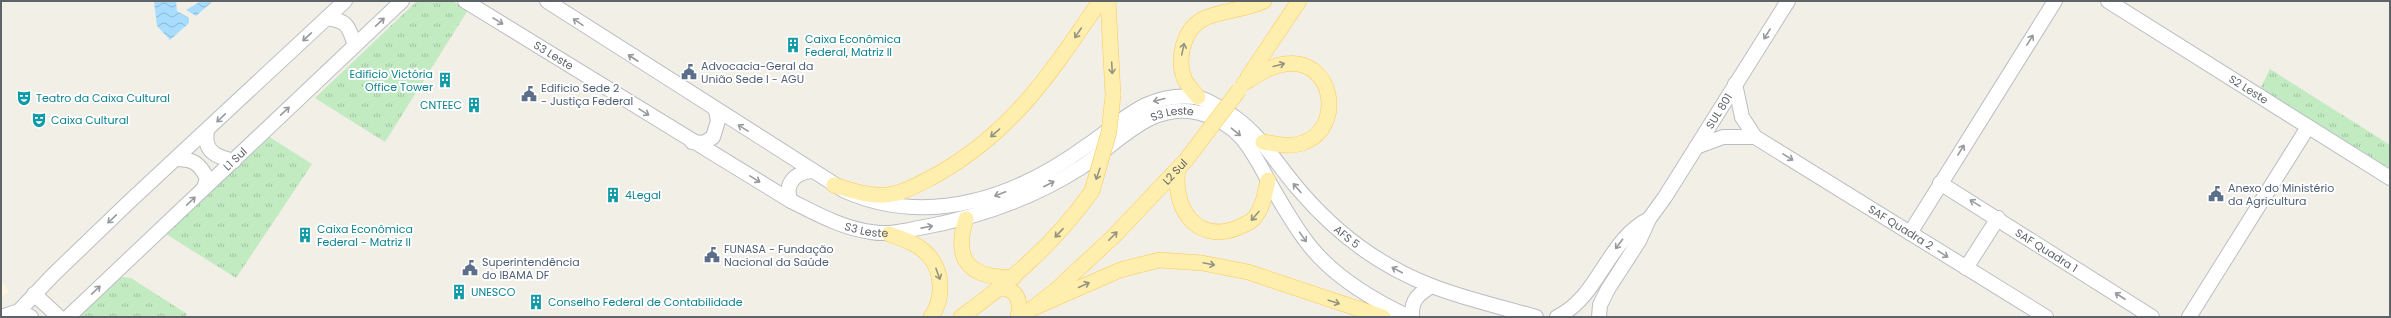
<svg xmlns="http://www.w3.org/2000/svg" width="2391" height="318" font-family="Poppins,sans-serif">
<defs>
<pattern id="grass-tufts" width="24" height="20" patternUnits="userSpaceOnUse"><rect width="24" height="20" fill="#c2ebc1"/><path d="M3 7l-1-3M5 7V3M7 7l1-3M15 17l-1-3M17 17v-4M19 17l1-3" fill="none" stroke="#a1c2a1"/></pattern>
<pattern id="water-waves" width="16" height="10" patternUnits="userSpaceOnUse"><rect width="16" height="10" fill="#a9ddff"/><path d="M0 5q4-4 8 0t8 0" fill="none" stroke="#8db7d2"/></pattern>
</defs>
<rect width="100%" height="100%" fill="#f1efe6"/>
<path fill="#fff6de" d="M 1,281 L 9,291 L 1,298 Z"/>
<path fill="url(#grass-tufts)" d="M 417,1 L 452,1 L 468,10 L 385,142 L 315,98 Z
M 2270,69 L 2390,145 L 2390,175 L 2260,89 Z
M 268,136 L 312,164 L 236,278 L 166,234 L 177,220 Z
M 121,277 L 131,278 L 187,314 L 185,317 L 75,317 Z"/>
<path fill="url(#water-waves)" d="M 154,1 L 176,1 L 177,11 L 189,18 L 189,23 L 170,40 L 157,26 Z
M 201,1 L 213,1 L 196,16 L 186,10 Z"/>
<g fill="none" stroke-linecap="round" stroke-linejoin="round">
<defs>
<g id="secondary">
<path id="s1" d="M 465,1 L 791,201 C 817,214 842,228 871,232 C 888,235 903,231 919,228 C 976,218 1031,199 1080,168 C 1118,144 1150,100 1200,113 C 1239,123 1252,150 1269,182 C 1281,203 1294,226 1309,245 C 1334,277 1373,300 1409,317"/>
<path id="s2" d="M 547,1 L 845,191 C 930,228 1017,197 1088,145 C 1124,120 1147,92 1195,97 C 1203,98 1212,103 1220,108 C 1259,129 1272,159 1300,191 C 1336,233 1379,266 1432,286 C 1465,299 1502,307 1536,317"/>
<path id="s3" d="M 2108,1 L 2390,178"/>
<path d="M 327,18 C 348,21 348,26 355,45"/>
<path id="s4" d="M 1735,84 L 1742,117 L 1755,137 L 2046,317"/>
<path d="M 207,131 C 203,152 217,157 234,161"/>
<path d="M 692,142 L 704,143 L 713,137 L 718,121 L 716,111"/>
<path d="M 1696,147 L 1723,137 L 1755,137"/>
<path d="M 176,159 C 193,159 199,163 207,178 L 204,188"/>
<path id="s5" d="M 1940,183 L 2152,317"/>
<path d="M 791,201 C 783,184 796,172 812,171"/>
<path d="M 1910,233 L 2055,1"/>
<path d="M 1966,268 L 1998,218"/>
<path d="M 34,294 L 59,317"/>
<path d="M 19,311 L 53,275 L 130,201 L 345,1"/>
<path d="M 1,317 L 19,311 L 31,317"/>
<path id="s6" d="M 68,317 L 402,1"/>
<path d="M 1412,317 C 1411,300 1418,294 1432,286"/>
<path d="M 1557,317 C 1599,297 1607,240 1649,219"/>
<path id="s7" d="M 1599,317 L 1600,305 L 1608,289 L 1639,241 L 1649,219 L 1665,197 L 1788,1"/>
<path d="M 2189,317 L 2308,127"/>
</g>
<g id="primary">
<path d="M 1108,1 L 1113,95"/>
<path d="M 1248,77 L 1299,1"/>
<path d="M 1244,83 C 1257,75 1270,66 1285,64 C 1333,57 1345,126 1305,142 C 1291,148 1277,144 1263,142"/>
<path d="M 1198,97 C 1194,92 1188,86 1185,80 C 1176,60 1183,28 1205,18 C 1224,10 1245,10 1264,1"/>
<path d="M 1178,169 C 1172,206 1195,244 1237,228 C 1243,225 1251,223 1255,217 C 1263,207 1265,193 1268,180"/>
<path d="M 834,185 C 853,191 873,198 893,194 C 909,191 924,181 938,174 C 1014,131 1052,71 1100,1"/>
<path d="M 966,219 C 952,262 972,279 1014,277"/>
<path d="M 889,234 C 903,239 919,244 929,256 C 944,273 943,300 931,317"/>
<path d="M 1001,288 C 1018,289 1021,302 1018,317"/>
<path d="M 1036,307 L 1120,270 L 1159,260 L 1202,263 L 1248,272 L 1383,317"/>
<path d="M 961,317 C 1011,281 1056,242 1092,191"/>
<path id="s8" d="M 1021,317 L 1056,290 L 1114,236 L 1186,160"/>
</g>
</defs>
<use href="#secondary" stroke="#babec3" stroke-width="16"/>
<use href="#primary" stroke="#ffc852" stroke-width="16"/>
<use href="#secondary" stroke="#fff" stroke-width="14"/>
<use href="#primary" stroke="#ffefae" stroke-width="15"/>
<defs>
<path id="primary-bridge" d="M 1186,160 L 1239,90
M 1092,191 L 1109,132 L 1113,95"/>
</defs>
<use href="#primary-bridge" stroke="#ffc852" stroke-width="16" stroke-linecap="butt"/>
<use href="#primary-bridge" stroke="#ffefae" stroke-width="15"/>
</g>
<defs><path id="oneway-shaft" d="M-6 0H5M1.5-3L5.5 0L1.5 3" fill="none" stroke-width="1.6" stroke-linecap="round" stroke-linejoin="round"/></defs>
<g stroke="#969a9d">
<use href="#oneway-shaft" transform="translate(498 21) rotate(32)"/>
<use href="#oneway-shaft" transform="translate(380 22) rotate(-43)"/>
<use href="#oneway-shaft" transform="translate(578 22) rotate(-146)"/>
<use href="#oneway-shaft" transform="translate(1767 34) rotate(122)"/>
<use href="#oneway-shaft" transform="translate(307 37) rotate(137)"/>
<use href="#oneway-shaft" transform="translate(2030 40) rotate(-58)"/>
<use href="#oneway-shaft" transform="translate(633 58) rotate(-147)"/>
<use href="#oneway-shaft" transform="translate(1159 100) rotate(166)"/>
<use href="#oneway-shaft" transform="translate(285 111) rotate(-43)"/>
<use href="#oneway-shaft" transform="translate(644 112) rotate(32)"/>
<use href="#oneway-shaft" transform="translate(221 118) rotate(136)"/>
<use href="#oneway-shaft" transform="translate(743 128) rotate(-148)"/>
<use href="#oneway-shaft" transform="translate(1236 132) rotate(40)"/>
<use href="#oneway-shaft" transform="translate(1961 150) rotate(-58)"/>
<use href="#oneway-shaft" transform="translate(1788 157) rotate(32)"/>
<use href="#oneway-shaft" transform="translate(755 179) rotate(31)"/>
<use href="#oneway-shaft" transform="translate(1049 184) rotate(-27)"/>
<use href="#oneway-shaft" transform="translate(1297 188) rotate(-131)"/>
<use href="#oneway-shaft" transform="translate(1000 194) rotate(159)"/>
<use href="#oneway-shaft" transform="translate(191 201) rotate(-44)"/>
<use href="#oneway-shaft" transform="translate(1975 203) rotate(-149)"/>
<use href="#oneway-shaft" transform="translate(112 219) rotate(136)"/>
<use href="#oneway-shaft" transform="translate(927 227) rotate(-11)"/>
<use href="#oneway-shaft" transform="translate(1303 237) rotate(55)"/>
<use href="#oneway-shaft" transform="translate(1619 244) rotate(127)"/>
<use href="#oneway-shaft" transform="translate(1943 254) rotate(32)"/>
<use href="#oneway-shaft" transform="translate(1397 270) rotate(-152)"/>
<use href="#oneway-shaft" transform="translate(96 290) rotate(-44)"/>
<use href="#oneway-shaft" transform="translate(2120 296) rotate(-147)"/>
</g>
<g stroke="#969480">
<use href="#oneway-shaft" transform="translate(1078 33) rotate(124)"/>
<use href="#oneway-shaft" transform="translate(1183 49) rotate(-78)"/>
<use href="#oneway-shaft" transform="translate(1279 65) rotate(-15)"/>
<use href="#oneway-shaft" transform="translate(1112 68) rotate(87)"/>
<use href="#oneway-shaft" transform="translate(995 133) rotate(139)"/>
<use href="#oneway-shaft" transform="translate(1098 174) rotate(109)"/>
<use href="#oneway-shaft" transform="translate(1255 216) rotate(131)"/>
<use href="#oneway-shaft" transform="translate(1059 233) rotate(133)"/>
<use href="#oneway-shaft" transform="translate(1113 236) rotate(-45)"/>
<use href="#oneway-shaft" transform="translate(1209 264) rotate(12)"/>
<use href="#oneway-shaft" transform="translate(938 274) rotate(70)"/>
<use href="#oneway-shaft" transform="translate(1084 285) rotate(-24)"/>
<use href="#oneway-shaft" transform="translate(1334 302) rotate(18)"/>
</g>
<defs>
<symbol id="building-bare" viewBox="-9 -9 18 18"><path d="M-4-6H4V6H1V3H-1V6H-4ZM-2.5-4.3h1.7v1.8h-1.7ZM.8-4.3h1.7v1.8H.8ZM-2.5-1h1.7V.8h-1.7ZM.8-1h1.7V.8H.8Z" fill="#0f9aa8" stroke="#fff" stroke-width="2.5" paint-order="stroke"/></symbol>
<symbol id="civic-bare" viewBox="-9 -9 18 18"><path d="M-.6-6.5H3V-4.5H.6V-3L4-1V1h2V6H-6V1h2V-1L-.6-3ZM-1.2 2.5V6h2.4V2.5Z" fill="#5c6f8a" stroke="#fff" stroke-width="2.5" paint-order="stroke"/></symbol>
<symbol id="theatre-bare" viewBox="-9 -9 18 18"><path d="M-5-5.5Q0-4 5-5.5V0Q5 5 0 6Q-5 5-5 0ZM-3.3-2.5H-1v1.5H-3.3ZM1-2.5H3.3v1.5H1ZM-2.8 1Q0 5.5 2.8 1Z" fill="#0f9aa8" stroke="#fff" stroke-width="2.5" paint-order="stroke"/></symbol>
</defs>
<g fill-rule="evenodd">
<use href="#building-bare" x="782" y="34" width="22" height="22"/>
<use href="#civic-bare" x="678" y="61" width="22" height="22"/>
<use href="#building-bare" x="434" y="69" width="22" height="22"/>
<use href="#civic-bare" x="518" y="83" width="22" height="22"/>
<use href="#theatre-bare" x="13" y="87" width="22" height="22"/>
<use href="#building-bare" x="463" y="94" width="22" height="22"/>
<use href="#theatre-bare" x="28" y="109" width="22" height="22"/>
<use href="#civic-bare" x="2205" y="183" width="22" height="22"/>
<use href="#building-bare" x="602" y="184" width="22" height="22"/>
<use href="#building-bare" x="294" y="224" width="22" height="22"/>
<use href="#civic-bare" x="701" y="244" width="22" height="22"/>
<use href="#civic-bare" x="459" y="257" width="22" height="22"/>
<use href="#building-bare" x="448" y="281" width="22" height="22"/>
<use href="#building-bare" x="525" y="291" width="22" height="22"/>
</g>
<g text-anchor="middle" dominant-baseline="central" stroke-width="4" stroke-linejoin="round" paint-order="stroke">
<g font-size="11" fill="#0d838f" stroke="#fff" text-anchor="start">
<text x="805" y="39">Caixa Econômica<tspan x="805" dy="13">Federal, Matriz II</tspan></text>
<text x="433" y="74" text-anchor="end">Edifício Victória<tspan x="433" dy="13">Office Tower</tspan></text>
<text x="36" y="98">Teatro da Caixa Cultural</text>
<text x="462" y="105" text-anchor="end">CNTEEC</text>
<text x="51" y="120">Caixa Cultural</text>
<text x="625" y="195">4Legal</text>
<text x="317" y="229">Caixa Econômica<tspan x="317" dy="13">Federal - Matriz II</tspan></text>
<text x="471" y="292">UNESCO</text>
<text x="548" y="302">Conselho Federal de Contabilidade</text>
</g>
<g font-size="11" fill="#5e6368" stroke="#fff">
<text stroke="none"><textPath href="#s1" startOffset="104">S3 Leste</textPath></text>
<text stroke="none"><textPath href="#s3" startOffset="166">S2 Leste</textPath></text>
<text stroke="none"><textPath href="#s7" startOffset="240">SUL 801</textPath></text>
<text stroke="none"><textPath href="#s1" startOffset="799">S3 Leste</textPath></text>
<text stroke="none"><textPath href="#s6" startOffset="230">L1 Sul</textPath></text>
<text stroke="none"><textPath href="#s8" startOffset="212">L2 Sul</textPath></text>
<text stroke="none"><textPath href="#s4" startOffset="229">SAF Quadra 2</textPath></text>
<text stroke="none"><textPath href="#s1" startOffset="464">S3 Leste</textPath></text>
<text stroke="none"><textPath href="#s2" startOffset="943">AFS 5</textPath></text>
<text stroke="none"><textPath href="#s5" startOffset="126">SAF Quadra 1</textPath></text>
</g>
<g font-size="11" fill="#4e5e75" stroke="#fff" text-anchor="start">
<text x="701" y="66">Advocacia-Geral da<tspan x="701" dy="13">União Sede I - AGU</tspan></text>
<text x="541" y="88">Edificio Sede 2<tspan x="541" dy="13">- Justiça Federal</tspan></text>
<text x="2228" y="188">Anexo do Ministério<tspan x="2228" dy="13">da Agricultura</tspan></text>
<text x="724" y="249">FUNASA - Fundação<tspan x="724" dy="13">Nacional da Saúde</tspan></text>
<text x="482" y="262">Superintendência<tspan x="482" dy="13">do IBAMA DF</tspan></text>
</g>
</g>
<rect width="2391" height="318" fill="none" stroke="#5e6368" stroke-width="4"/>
</svg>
